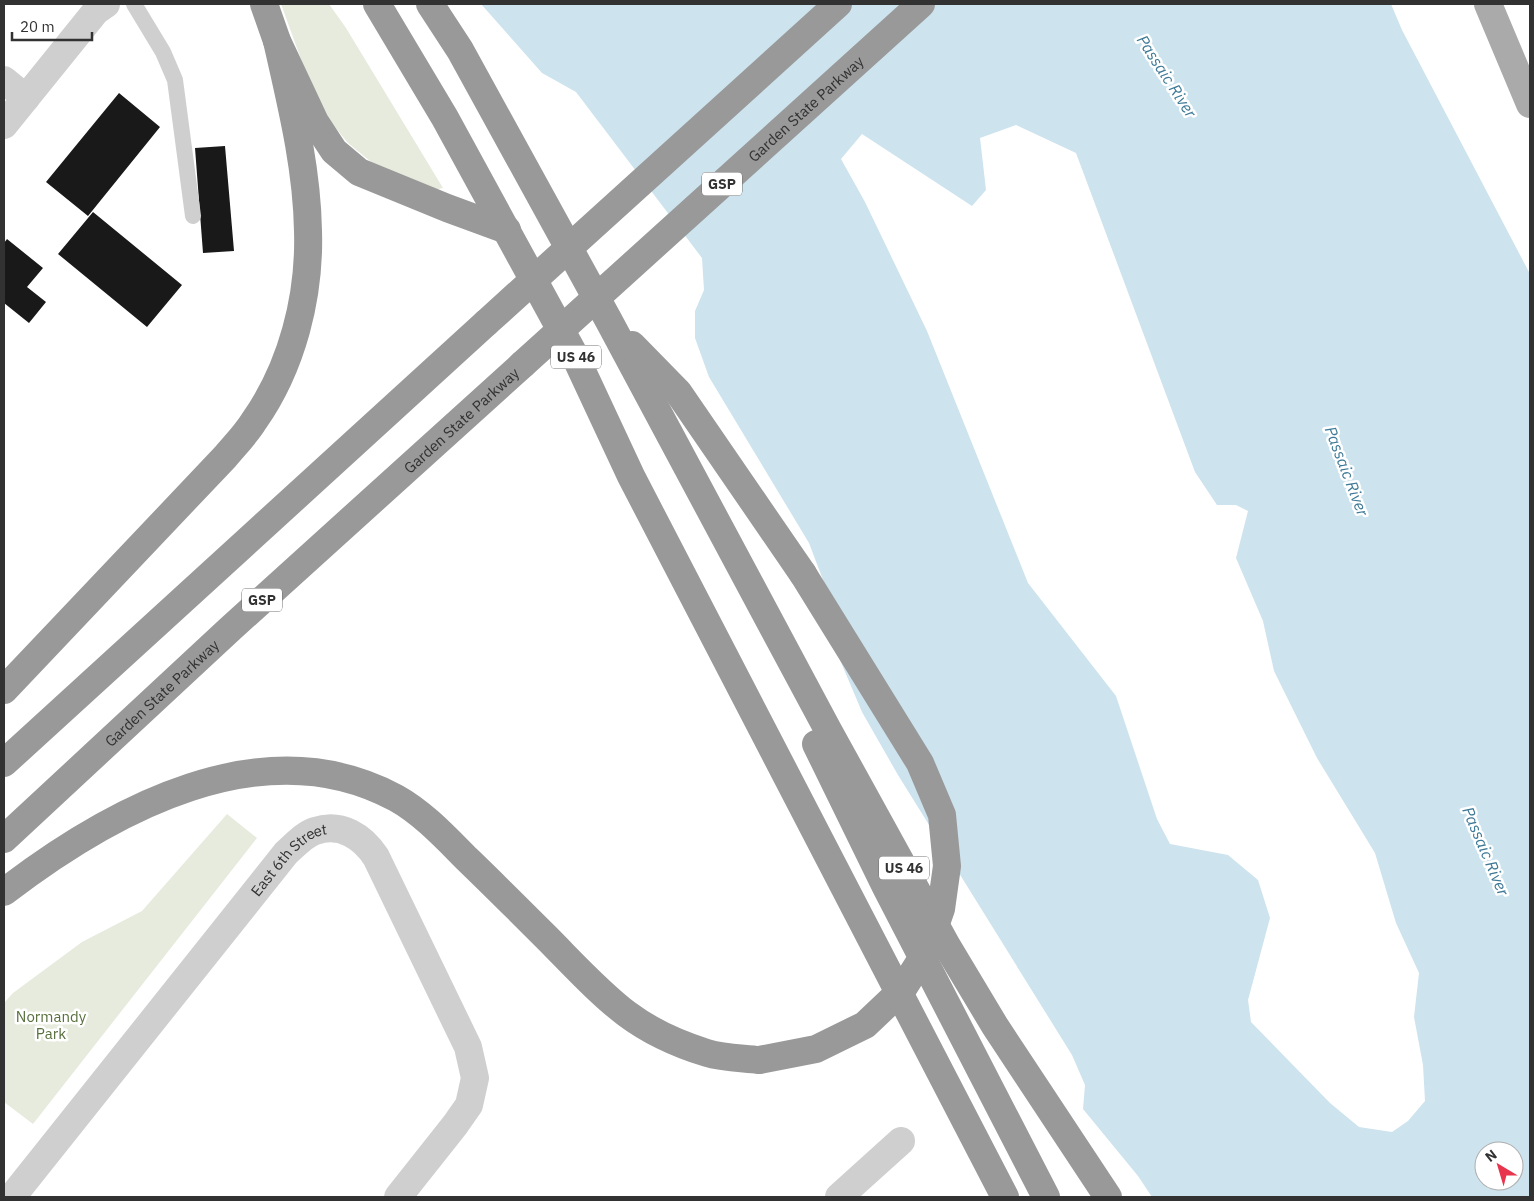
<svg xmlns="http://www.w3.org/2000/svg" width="1534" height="1201" font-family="'IBM Plex Sans',sans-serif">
<rect width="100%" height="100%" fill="#fff"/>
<path fill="#e6ebdd" d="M 281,4 L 329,4 L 346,28 L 443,188 L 434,190 L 381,170 L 348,143 L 326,116 L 306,73 Z
M 227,814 L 257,838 L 33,1124 L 4,1102 L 4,1003 L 13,993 L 82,942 L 142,911 Z"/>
<path fill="#cde3ee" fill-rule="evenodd" d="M 481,4 L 1391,4 L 1402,30 L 1530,274 L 1530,1197 L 1152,1197 L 1138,1176 L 1083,1109 L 1085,1085 L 1072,1055 L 898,775 L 862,712 L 840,660 L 828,593 L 809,543 L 709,377 L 695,338 L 695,311 L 704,290 L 702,258 L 576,92 L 542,73 ZM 1016,125 L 1076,153 L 1195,472 L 1217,505 L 1236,505 L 1248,511 L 1236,558 L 1263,621 L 1274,671 L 1317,758 L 1375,853 L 1396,923 L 1419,973 L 1414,1017 L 1423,1065 L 1425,1101 L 1408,1121 L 1392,1132 L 1359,1127 L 1330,1103 L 1251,1022 L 1248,1000 L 1270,918 L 1258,880 L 1228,855 L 1170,844 L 1157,819 L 1116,696 L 1028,583 L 927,331 L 865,202 L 841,159 L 862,134 L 972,206 L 986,190 L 980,138 ZM 1484,1151 L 1514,1151 L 1514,1181 L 1484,1181 Z"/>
<path fill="#191919" d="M 119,93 L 160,127 L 88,216 L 46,182 Z
M 225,146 L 234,251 L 203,253 L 195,148 Z
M 93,212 L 182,285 L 147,327 L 58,254 Z
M 7,239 L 43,268 L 27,287 L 46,302 L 29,323 L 4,303 L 4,243 Z"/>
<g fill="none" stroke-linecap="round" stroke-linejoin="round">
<path stroke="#cfcfcf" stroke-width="16" d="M 134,4 L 163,52 L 175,80 L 193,216"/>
<g stroke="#cfcfcf" stroke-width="28">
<path d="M 4,80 L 26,98"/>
<path d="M 4,125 L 96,11 L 106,4"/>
<path id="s1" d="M 12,1197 L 286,853 C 295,845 305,834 315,831 C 341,822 363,837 376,857 L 468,1047 L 475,1078 L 469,1105 L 455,1125 L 398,1197"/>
<path d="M 839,1197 L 901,1141"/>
</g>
<path stroke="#aaa" stroke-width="28" d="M 1488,4 L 1530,104"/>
<g stroke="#999" stroke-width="28">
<path d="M 264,4 L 277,41 L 315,122 L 334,151 L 359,172 L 447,208 L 507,230"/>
<path d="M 377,4 L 445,118 L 575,356 L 631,476 L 1005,1197"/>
<path d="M 430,4 L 460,50 L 609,321 L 828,730 L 947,946 L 995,1026 L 1108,1197"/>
<path d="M 632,345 L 678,392 L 803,574"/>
<path d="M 4,690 L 225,457 C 235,445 246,434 254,421 C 292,367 310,297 308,231 C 307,167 291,103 277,41"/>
<path d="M 816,744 L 886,887 L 1046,1197"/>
<path d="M 4,763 L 486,323"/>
<path id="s2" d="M 4,839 L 230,629 L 523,364"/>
<path d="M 4,892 C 111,810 263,726 396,798 C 423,813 446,838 467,859 C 494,885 520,911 546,937 C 571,962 599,993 627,1014 C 651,1032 678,1044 707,1053 C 723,1058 742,1058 759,1060"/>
</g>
<g stroke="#999" stroke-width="28">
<path d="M 486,323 L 838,4"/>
<path id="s3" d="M 523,364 L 921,4"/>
<path d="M 759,1060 L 816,1049 L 865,1025 L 902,990 L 926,952 L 941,909 L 947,866 L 942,815 L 920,763 L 803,574"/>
</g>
</g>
<g text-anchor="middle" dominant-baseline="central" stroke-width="5" stroke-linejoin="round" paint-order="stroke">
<g fill="#fff" stroke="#707070" stroke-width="1">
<rect x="702" y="172.5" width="40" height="23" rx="4"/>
<rect x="551" y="345.5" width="50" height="23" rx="4"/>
<rect x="242" y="588.5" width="40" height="23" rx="4"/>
<rect x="879" y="856.5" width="50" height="23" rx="4"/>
</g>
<g font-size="14" font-weight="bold" fill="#323232">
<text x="722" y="184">GSP</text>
<text x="576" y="357">US 46</text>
<text x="262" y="600">GSP</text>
<text x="904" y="868">US 46</text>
</g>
<g font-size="15" fill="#323232" stroke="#fff">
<text stroke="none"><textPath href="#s3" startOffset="381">Garden State Parkway</textPath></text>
<text stroke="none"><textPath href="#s2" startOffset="620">Garden State Parkway</textPath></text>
<text stroke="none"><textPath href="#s2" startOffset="215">Garden State Parkway</textPath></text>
<text stroke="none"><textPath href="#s1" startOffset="438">East 6th Street</textPath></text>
</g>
<g font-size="15" fill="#576f3d" stroke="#fff">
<text x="51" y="1016">Normandy<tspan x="51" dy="17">Park</tspan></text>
</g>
<g font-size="16" font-style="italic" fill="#3d7996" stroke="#fff">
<text transform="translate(1167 76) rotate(57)">Passaic River</text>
<text transform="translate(1347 471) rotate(69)">Passaic River</text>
<text transform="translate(1486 851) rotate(67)">Passaic River</text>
</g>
</g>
<rect width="1534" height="1201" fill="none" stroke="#323232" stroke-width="10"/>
<g transform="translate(1499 1166) rotate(322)"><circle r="24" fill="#ffffff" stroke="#adadad"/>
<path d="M0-4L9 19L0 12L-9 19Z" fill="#e8344c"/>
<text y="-8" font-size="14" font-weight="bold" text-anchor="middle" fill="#323232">N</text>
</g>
<path d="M12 32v8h80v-8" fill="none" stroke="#323232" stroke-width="2.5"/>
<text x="20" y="32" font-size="15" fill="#323232" stroke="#ffffff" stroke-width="4" paint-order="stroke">20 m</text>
</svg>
